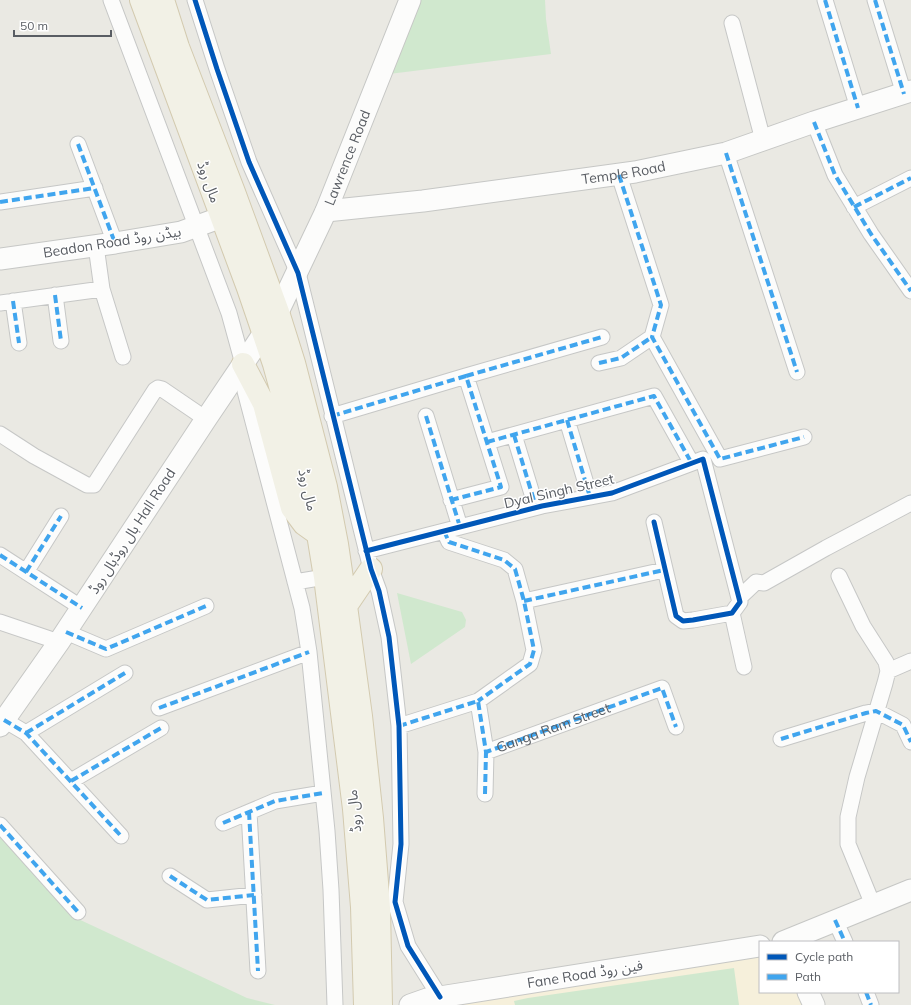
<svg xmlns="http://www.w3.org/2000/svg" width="911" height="1005" font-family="Mulish,'Noto Sans Arabic',sans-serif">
<rect width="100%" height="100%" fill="#eae9e3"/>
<path fill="#f6f0db" d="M 760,947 L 760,992 L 804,992 L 810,1005 L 451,1005 Z"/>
<path fill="#d0e8ce" d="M 410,0 L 545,0 L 546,19 L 551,54 L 381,75 Z
M 397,593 L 462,612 L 466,620 L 465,627 L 411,664 Z
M 0,836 L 74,917 L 247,998 L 275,1005 L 0,1005 Z
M 734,968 L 739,1005 L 515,1005 L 514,1001 L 528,998 Z"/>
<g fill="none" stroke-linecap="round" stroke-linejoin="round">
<defs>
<path id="street" d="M 111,0 L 229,313 L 243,364 L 245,391 L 302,608 L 309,652 L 327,831 L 331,890 L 335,1005
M 195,0 L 217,69 L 249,162 L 298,273 L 371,569 L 379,591 L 389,637 L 399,726 L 401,844 L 395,902 L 408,946 L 440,997
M 825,0 L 858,108
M 875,0 L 904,94
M 732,23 L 763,140
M 814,122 L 835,175 L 871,234 L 911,291
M 78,144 L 115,243
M 726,153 L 797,372
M 619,175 L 661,305 L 652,337 L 720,459 L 804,437
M 0,202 L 95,188
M 854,207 L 911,178
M 102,289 L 123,357
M 55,295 L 61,341
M 13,301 L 19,343
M 0,303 L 102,289 L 96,246
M 599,363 L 621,358 L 652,337
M 466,376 L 602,337
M 332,416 L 466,376 L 501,487 L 451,500
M 426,416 L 460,527
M 567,420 L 590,497
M 0,434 L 34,456 L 87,485 L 94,485 L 155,390 L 158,388 L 162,389 L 206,419
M 514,435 L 536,507
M 487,442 L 654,396 L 691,462
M 444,531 L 449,542 L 504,560 L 515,569 L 524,601 L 534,650 L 530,664 L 478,701
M 366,551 L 542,506 L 612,493 L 703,459 L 740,602 L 732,613 L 693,620 L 683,621 L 676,616 L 654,522
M 0,555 L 82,608
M 26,572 L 61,516
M 839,576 L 863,626 L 886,662 L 888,671 L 885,683 L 857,777 L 848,817 L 848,844 L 873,905
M 295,582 L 325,577
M 739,598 L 756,582 L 764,583 L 826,548 L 911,503
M 524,601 L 664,570
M 732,613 L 744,667
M 0,622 L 59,642
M 66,632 L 106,649 L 206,606
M 888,671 L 911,661
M 159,708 L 309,652
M 4,720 L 26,733 L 121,836
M 399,726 L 478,701 L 486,752 L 662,688 L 676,727
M 26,733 L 125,673
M 781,739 L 866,713 L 876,711 L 903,725 L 911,742
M 71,781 L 161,728
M 485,794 L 486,752
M 249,812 L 258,971
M 223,823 L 275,801 L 323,793
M 0,825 L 78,912
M 170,876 L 207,900 L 254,895
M 835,920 L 845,942
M 866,992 L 871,1005"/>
<g id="secondary">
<path id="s1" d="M 326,211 L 423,201 L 635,172 L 726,153 L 814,122 L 911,91"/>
<path d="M 0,259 L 115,243 L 181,232 L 222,217"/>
<path id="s2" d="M 0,726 L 59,642 L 206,419 L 278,312 L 326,211 L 410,0"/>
<path d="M 783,942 L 911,890"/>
<path d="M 808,992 L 814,1005"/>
<path d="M 410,1005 L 427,999 L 440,997 L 760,946"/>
</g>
<path id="primary" d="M 141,0 L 248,288 L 274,364 L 300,458 L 318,534 L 325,577 L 354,809 L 362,907 L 365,1005
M 163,0 L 178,47 L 234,192 L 278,312 L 294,363 L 326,487 L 337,544 L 346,606 L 361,716 L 372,818 L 379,908 L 381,1005
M 243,364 L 264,404 L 292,508 L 304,524 L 318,534
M 346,606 L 371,569"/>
</defs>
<use href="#street" stroke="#c6c7c6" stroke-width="17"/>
<use href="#secondary" stroke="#c6c7c5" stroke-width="23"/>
<use href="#primary" stroke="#d3caaf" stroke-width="24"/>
<use href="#street" stroke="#fcfcfb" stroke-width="15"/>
<use href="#secondary" stroke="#fcfcfb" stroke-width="21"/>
<use href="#primary" stroke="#f2f1e6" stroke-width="22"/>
<g stroke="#40a5ee" stroke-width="4" stroke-dasharray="8 4" stroke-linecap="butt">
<path d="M 825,0 L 858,108"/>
<path d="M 875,0 L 904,94"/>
<path d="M 814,122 L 835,175 L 871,234 L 911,291"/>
<path d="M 78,144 L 115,243"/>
<path d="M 726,153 L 797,372"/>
<path d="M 619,175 L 661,305 L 652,337 L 720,459 L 804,437"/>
<path d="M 0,202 L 95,188"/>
<path d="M 854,207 L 911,178"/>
<path d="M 55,295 L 61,341"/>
<path d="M 13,301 L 19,343"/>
<path d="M 599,363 L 621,358 L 652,337"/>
<path d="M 466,376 L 602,337"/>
<path d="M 332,416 L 466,376 L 501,487 L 451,500"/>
<path d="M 426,416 L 460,527"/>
<path d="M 567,420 L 590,497"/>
<path d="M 514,435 L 536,507"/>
<path d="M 487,442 L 654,396 L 691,462"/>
<path d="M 444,531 L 449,542 L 504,560 L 515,569 L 524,601 L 534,650 L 530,664 L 478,701"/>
<path d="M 0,555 L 82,608"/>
<path d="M 26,572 L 61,516"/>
<path d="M 524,601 L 664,570"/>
<path d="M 66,632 L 106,649 L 206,606"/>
<path d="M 159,708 L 309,652"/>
<path d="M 4,720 L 26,733 L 121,836"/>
<path id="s3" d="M 399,726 L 478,701 L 486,752 L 662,688 L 676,727"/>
<path d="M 26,733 L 125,673"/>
<path d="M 781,739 L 866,713 L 876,711 L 903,725 L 911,742"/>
<path d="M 71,781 L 161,728"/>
<path d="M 485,794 L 486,752"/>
<path d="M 249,812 L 258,971"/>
<path d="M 223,823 L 275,801 L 323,793"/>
<path d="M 0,825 L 78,912"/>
<path d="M 170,876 L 207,900 L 254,895"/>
<path d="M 835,920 L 845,942"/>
<path d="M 866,992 L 871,1005"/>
</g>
<defs>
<path id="cycleway" d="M 195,0 L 217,69 L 249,162 L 298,273 L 371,569 L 379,591 L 389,637 L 399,726 L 401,844 L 395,902 L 408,946 L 440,997
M 366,551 L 542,506 L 612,493 L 703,459 L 740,602 L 732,613 L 693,620 L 683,621 L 676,616 L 654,522"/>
</defs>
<use href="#cycleway" stroke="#fff" stroke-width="8"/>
<use href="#cycleway" stroke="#0057b8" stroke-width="5"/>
</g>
<g text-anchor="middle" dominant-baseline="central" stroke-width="3" stroke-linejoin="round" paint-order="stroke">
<g font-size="14" fill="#595d63" stroke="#fff">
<text stroke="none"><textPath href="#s2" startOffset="668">Lawrence Road</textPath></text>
<text stroke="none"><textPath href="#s1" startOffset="300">Temple Road</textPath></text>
<text transform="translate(209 182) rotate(70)">مال روڈ</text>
<text transform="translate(112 242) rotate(-9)">Beadon Road بیڈن روڈ</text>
<text transform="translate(308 490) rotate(77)">مال روڈ</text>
<text transform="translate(559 491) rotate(-13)">Dyal Singh Street</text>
<text transform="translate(132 531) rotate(-57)">ہال روڈہال روڈ Hall Road</text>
<text stroke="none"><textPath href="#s3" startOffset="206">Ganga Ram Street</textPath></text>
<text transform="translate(354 811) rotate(-96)">مال روڈ</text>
<text transform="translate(585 974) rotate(-9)">Fane Road فین روڈ</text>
</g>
</g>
<rect x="759" y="941" width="140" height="52" fill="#ffffff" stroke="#bdbec1"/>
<rect x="767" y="954" width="20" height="6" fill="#0057b8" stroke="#bdbec1"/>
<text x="795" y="961" font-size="12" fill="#595d63">Cycle path</text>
<rect x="767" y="974" width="20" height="6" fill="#40a5ee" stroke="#bdbec1"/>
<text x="795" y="981" font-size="12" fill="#595d63">Path</text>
<path d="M14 30v6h97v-6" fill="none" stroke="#595d63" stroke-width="2"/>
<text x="20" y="30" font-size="12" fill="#595d63" stroke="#ffffff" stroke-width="3" paint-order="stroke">50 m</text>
</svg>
